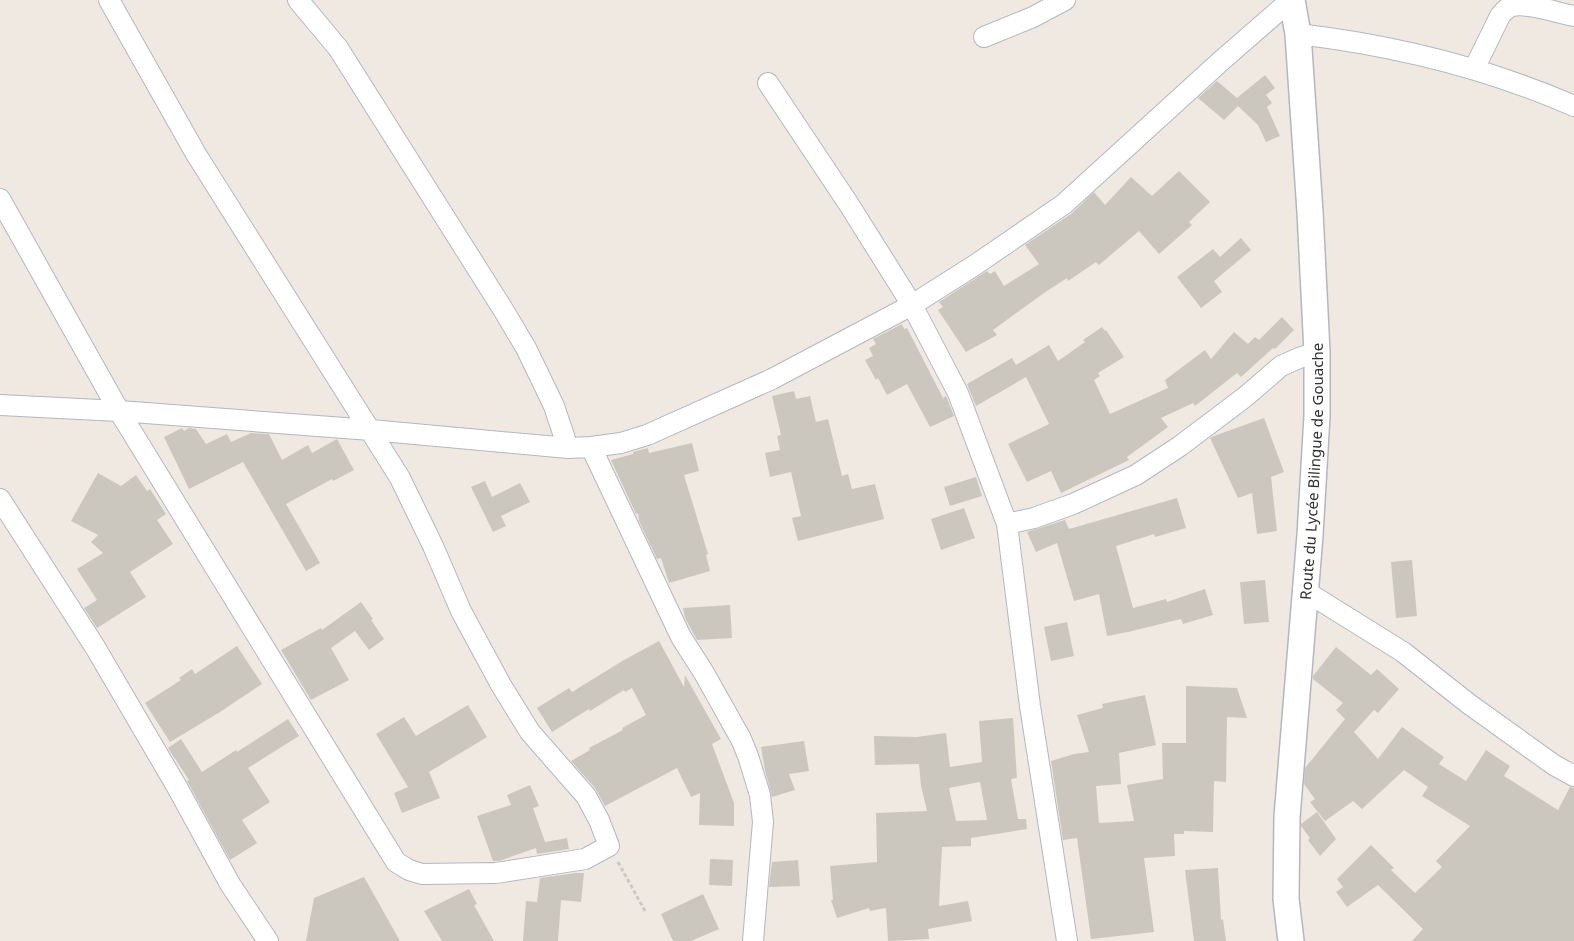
<svg xmlns="http://www.w3.org/2000/svg" width="1574" height="941" font-family="'Noto Sans',sans-serif">
<rect width="100%" height="100%" fill="#efe9e1"/>
<path fill="#cbc7bf" fill-rule="evenodd" d="M 1265,75 L 1275,88 L 1266,95 L 1272,103 L 1267,107 L 1280,136 L 1266,142 L 1258,125 L 1238,106 L 1224,120 L 1198,98 L 1217,81 L 1237,98 Z
M 1179,171 L 1210,202 L 1189,222 L 1192,225 L 1159,254 L 1139,231 L 1099,265 L 1096,262 L 1068,281 L 1067,278 L 1044,293 L 993,330 L 997,335 L 966,352 L 938,310 L 943,307 L 939,302 L 987,271 L 990,274 L 995,271 L 1004,286 L 1039,264 L 1025,245 L 1071,214 L 1094,192 L 1105,205 L 1131,177 L 1152,196 Z
M 1241,238 L 1251,250 L 1214,281 L 1222,292 L 1201,308 L 1177,277 L 1213,249 L 1220,257 Z
M 1282,317 L 1294,330 L 1275,349 L 1273,348 L 1241,377 L 1237,373 L 1195,406 L 1193,403 L 1161,418 L 1168,427 L 1127,457 L 1129,460 L 1061,493 L 1051,471 L 1027,482 L 1008,444 L 1049,424 L 1026,377 L 976,406 L 967,384 L 1012,358 L 1016,365 L 1049,345 L 1058,361 L 1085,342 L 1083,340 L 1102,327 L 1105,331 L 1106,330 L 1124,357 L 1098,373 L 1100,376 L 1094,380 L 1110,414 L 1168,388 L 1165,380 L 1205,350 L 1211,359 L 1234,332 L 1248,344 L 1255,337 L 1259,340 Z
M 902,324 L 904,329 L 907,328 L 943,398 L 946,396 L 954,416 L 930,427 L 907,384 L 887,395 L 878,378 L 876,380 L 865,360 L 873,356 L 869,348 L 876,344 L 873,339 Z
M 794,391 L 796,399 L 810,396 L 816,422 L 828,419 L 842,476 L 848,474 L 852,489 L 875,484 L 884,519 L 798,541 L 792,518 L 801,516 L 791,472 L 770,477 L 765,453 L 780,450 L 777,436 L 781,435 L 772,396 Z
M 1264,418 L 1284,472 L 1271,477 L 1277,531 L 1257,534 L 1252,493 L 1238,498 L 1210,438 L 1214,436 Z
M 182,428 L 184,431 L 189,428 L 196,429 L 206,444 L 227,434 L 231,442 L 251,433 L 269,434 L 282,460 L 308,445 L 312,453 L 337,439 L 354,470 L 333,481 L 332,479 L 286,504 L 320,563 L 306,571 L 243,462 L 189,489 L 164,437 Z
M 692,443 L 699,471 L 684,475 L 708,554 L 706,555 L 710,571 L 669,583 L 661,558 L 657,559 L 639,521 L 638,513 L 636,514 L 611,460 L 633,454 L 633,452 L 648,448 L 649,453 Z
M 98,473 L 121,486 L 136,475 L 147,491 L 150,489 L 166,514 L 157,520 L 173,544 L 130,572 L 146,597 L 97,628 L 84,608 L 97,600 L 77,569 L 103,553 L 91,542 L 98,535 L 71,521 Z
M 976,477 L 982,496 L 950,506 L 944,487 Z
M 485,481 L 492,497 L 520,483 L 530,502 L 501,516 L 506,526 L 493,532 L 471,487 Z
M 1177,498 L 1186,528 L 1155,537 L 1154,534 L 1116,546 L 1133,608 L 1166,599 L 1167,602 L 1205,589 L 1213,615 L 1183,624 L 1181,619 L 1128,632 L 1107,636 L 1099,594 L 1074,601 L 1057,543 L 1036,552 L 1027,532 L 1065,520 L 1069,529 Z
M 964,508 L 975,538 L 941,550 L 931,519 Z
M 1412,560 L 1417,616 L 1396,618 L 1391,562 Z
M 1265,580 L 1269,622 L 1244,624 L 1240,582 Z
M 361,602 L 373,619 L 371,620 L 384,639 L 369,650 L 355,631 L 331,648 L 349,680 L 311,700 L 281,650 L 321,628 L 322,630 Z
M 730,605 L 732,638 L 697,640 L 685,618 L 683,608 Z
M 1067,622 L 1074,656 L 1051,661 L 1044,627 Z
M 659,641 L 684,687 L 685,675 L 721,739 L 712,744 L 734,803 L 734,826 L 699,825 L 700,793 L 691,797 L 677,768 L 605,806 L 595,788 L 571,761 L 590,750 L 589,748 L 623,730 L 622,728 L 646,715 L 632,688 L 625,692 L 624,690 L 590,711 L 589,709 L 552,732 L 537,708 L 569,688 L 572,692 L 624,660 Z
M 237,646 L 262,684 L 220,712 L 170,742 L 145,703 L 181,680 L 179,678 L 192,669 L 195,674 Z
M 1336,647 L 1371,675 L 1377,669 L 1399,689 L 1378,713 L 1374,710 L 1354,732 L 1378,759 L 1402,727 L 1444,757 L 1439,764 L 1466,781 L 1486,750 L 1510,766 L 1504,776 L 1558,810 L 1570,787 L 1574,788 L 1574,941 L 1412,941 L 1423,929 L 1378,885 L 1347,907 L 1336,892 L 1343,887 L 1337,879 L 1371,845 L 1394,868 L 1391,870 L 1415,893 L 1442,867 L 1436,861 L 1470,826 L 1422,796 L 1428,787 L 1404,770 L 1362,809 L 1353,801 L 1325,821 L 1310,802 L 1315,799 L 1304,784 L 1305,768 L 1345,719 L 1336,710 L 1343,703 L 1313,679 L 1313,676 Z
M 1186,686 L 1237,688 L 1247,718 L 1227,717 L 1226,782 L 1214,781 L 1213,832 L 1184,831 L 1184,834 L 1174,834 L 1175,856 L 1144,858 L 1154,932 L 1091,939 L 1077,838 L 1063,840 L 1051,761 L 1074,754 L 1089,752 L 1077,715 L 1103,708 L 1102,704 L 1145,695 L 1156,745 L 1119,753 L 1121,784 L 1096,786 L 1099,823 L 1134,821 L 1127,785 L 1163,779 L 1162,743 L 1186,743 Z
M 468,705 L 487,737 L 429,772 L 440,798 L 402,813 L 394,793 L 408,787 L 376,734 L 404,717 L 416,736 Z
M 1013,718 L 1017,778 L 1011,779 L 1018,819 L 1026,819 L 1027,829 L 971,838 L 971,846 L 942,847 L 939,906 L 968,901 L 972,921 L 928,929 L 929,939 L 888,941 L 886,908 L 870,911 L 869,908 L 837,918 L 831,900 L 833,900 L 830,866 L 877,862 L 876,813 L 927,811 L 921,786 L 919,764 L 875,765 L 874,736 L 917,737 L 946,733 L 950,767 L 982,762 L 979,721 ZM 980,782 L 987,820 L 956,821 L 949,788 Z
M 288,719 L 299,736 L 248,768 L 270,802 L 242,820 L 257,843 L 230,860 L 187,781 L 189,780 L 168,748 L 181,739 L 202,772 L 236,750 L 237,752 Z
M 804,741 L 809,771 L 789,774 L 795,790 L 772,797 L 765,770 L 761,747 Z
M 530,785 L 539,806 L 533,808 L 545,842 L 567,838 L 569,849 L 537,854 L 536,848 L 499,861 L 493,861 L 477,816 L 511,805 L 507,795 Z
M 1317,812 L 1336,839 L 1320,856 L 1308,840 L 1310,838 L 1301,826 L 1301,824 Z
M 710,859 L 733,860 L 732,886 L 709,885 Z
M 798,860 L 800,886 L 769,887 L 772,862 Z
M 1218,868 L 1221,920 L 1223,919 L 1226,941 L 1194,941 L 1185,870 Z
M 576,873 L 584,873 L 581,902 L 561,900 L 558,941 L 523,941 L 526,901 L 537,902 L 540,878 Z
M 364,877 L 400,941 L 306,941 L 314,898 Z
M 469,889 L 477,904 L 474,905 L 494,941 L 442,941 L 424,911 Z
M 703,894 L 719,929 L 691,941 L 673,941 L 661,914 Z"/>
<g fill="none" stroke-linecap="round" stroke-linejoin="round">
<defs>
<path id="minor" d="M 298,0 L 338,48 L 504,311 L 526,348 L 554,406 L 568,448
M 1298,34 C 1392,45 1487,68 1574,106
M 984,37 L 1033,17 L 1065,0
M 1474,69 L 1500,16 C 1503,12 1506,8 1512,6 C 1528,2 1557,13 1574,16
M 768,83 L 848,203 L 912,305 L 958,393 L 1007,524 L 1030,706 L 1067,941
M 0,199 L 119,411 L 396,862 L 409,870 L 422,874 L 496,873 L 585,859 L 609,846 L 599,820 L 586,796 L 530,732 L 501,685 L 461,611 L 433,546 L 400,478 L 196,154 L 109,0
M 0,405 L 119,411 L 371,430 L 568,448 L 591,447 L 621,443 L 647,435 L 772,379 L 912,305 L 975,265 L 1064,204 L 1221,61 L 1291,0
M 591,447 L 681,637 L 704,673 L 741,739 L 748,756 L 760,795 L 763,822 L 753,941
M 0,499 L 95,647 L 177,787 L 230,884 L 268,941
M 1007,524 L 1034,518 L 1073,504 L 1136,475 L 1180,446 L 1245,397 L 1281,366 L 1299,358 L 1317,352
M 1305,591 L 1403,652 L 1469,704 L 1554,765 L 1574,776"/>
<g id="tertiary">
<path id="s1" d="M 1291,941 L 1286,899 L 1287,817 L 1310,535 L 1317,416 L 1317,352 L 1310,212 L 1298,34 L 1292,0"/>
</g>
</defs>
<use href="#minor" stroke="#b4b7c1" stroke-width="22"/>
<use href="#tertiary" stroke="#b4b7c1" stroke-width="28"/>
<path stroke="#c9c9c9" stroke-width="3" stroke-dasharray="4 2.5" stroke-linecap="butt" d="M 618,862 L 645,911"/>
<use href="#minor" stroke="#fff" stroke-width="20"/>
<use href="#tertiary" stroke="#fff" stroke-width="25"/>
</g>
<g text-anchor="middle" dominant-baseline="central" stroke-width="4" stroke-linejoin="round" paint-order="stroke">
<g font-size="15" fill="#2e2e2e" stroke="#fff">
<text stroke="none"><textPath href="#s1" startOffset="471">Route du Lycée Bilingue de Gouache</textPath></text>
</g>
</g>
</svg>
